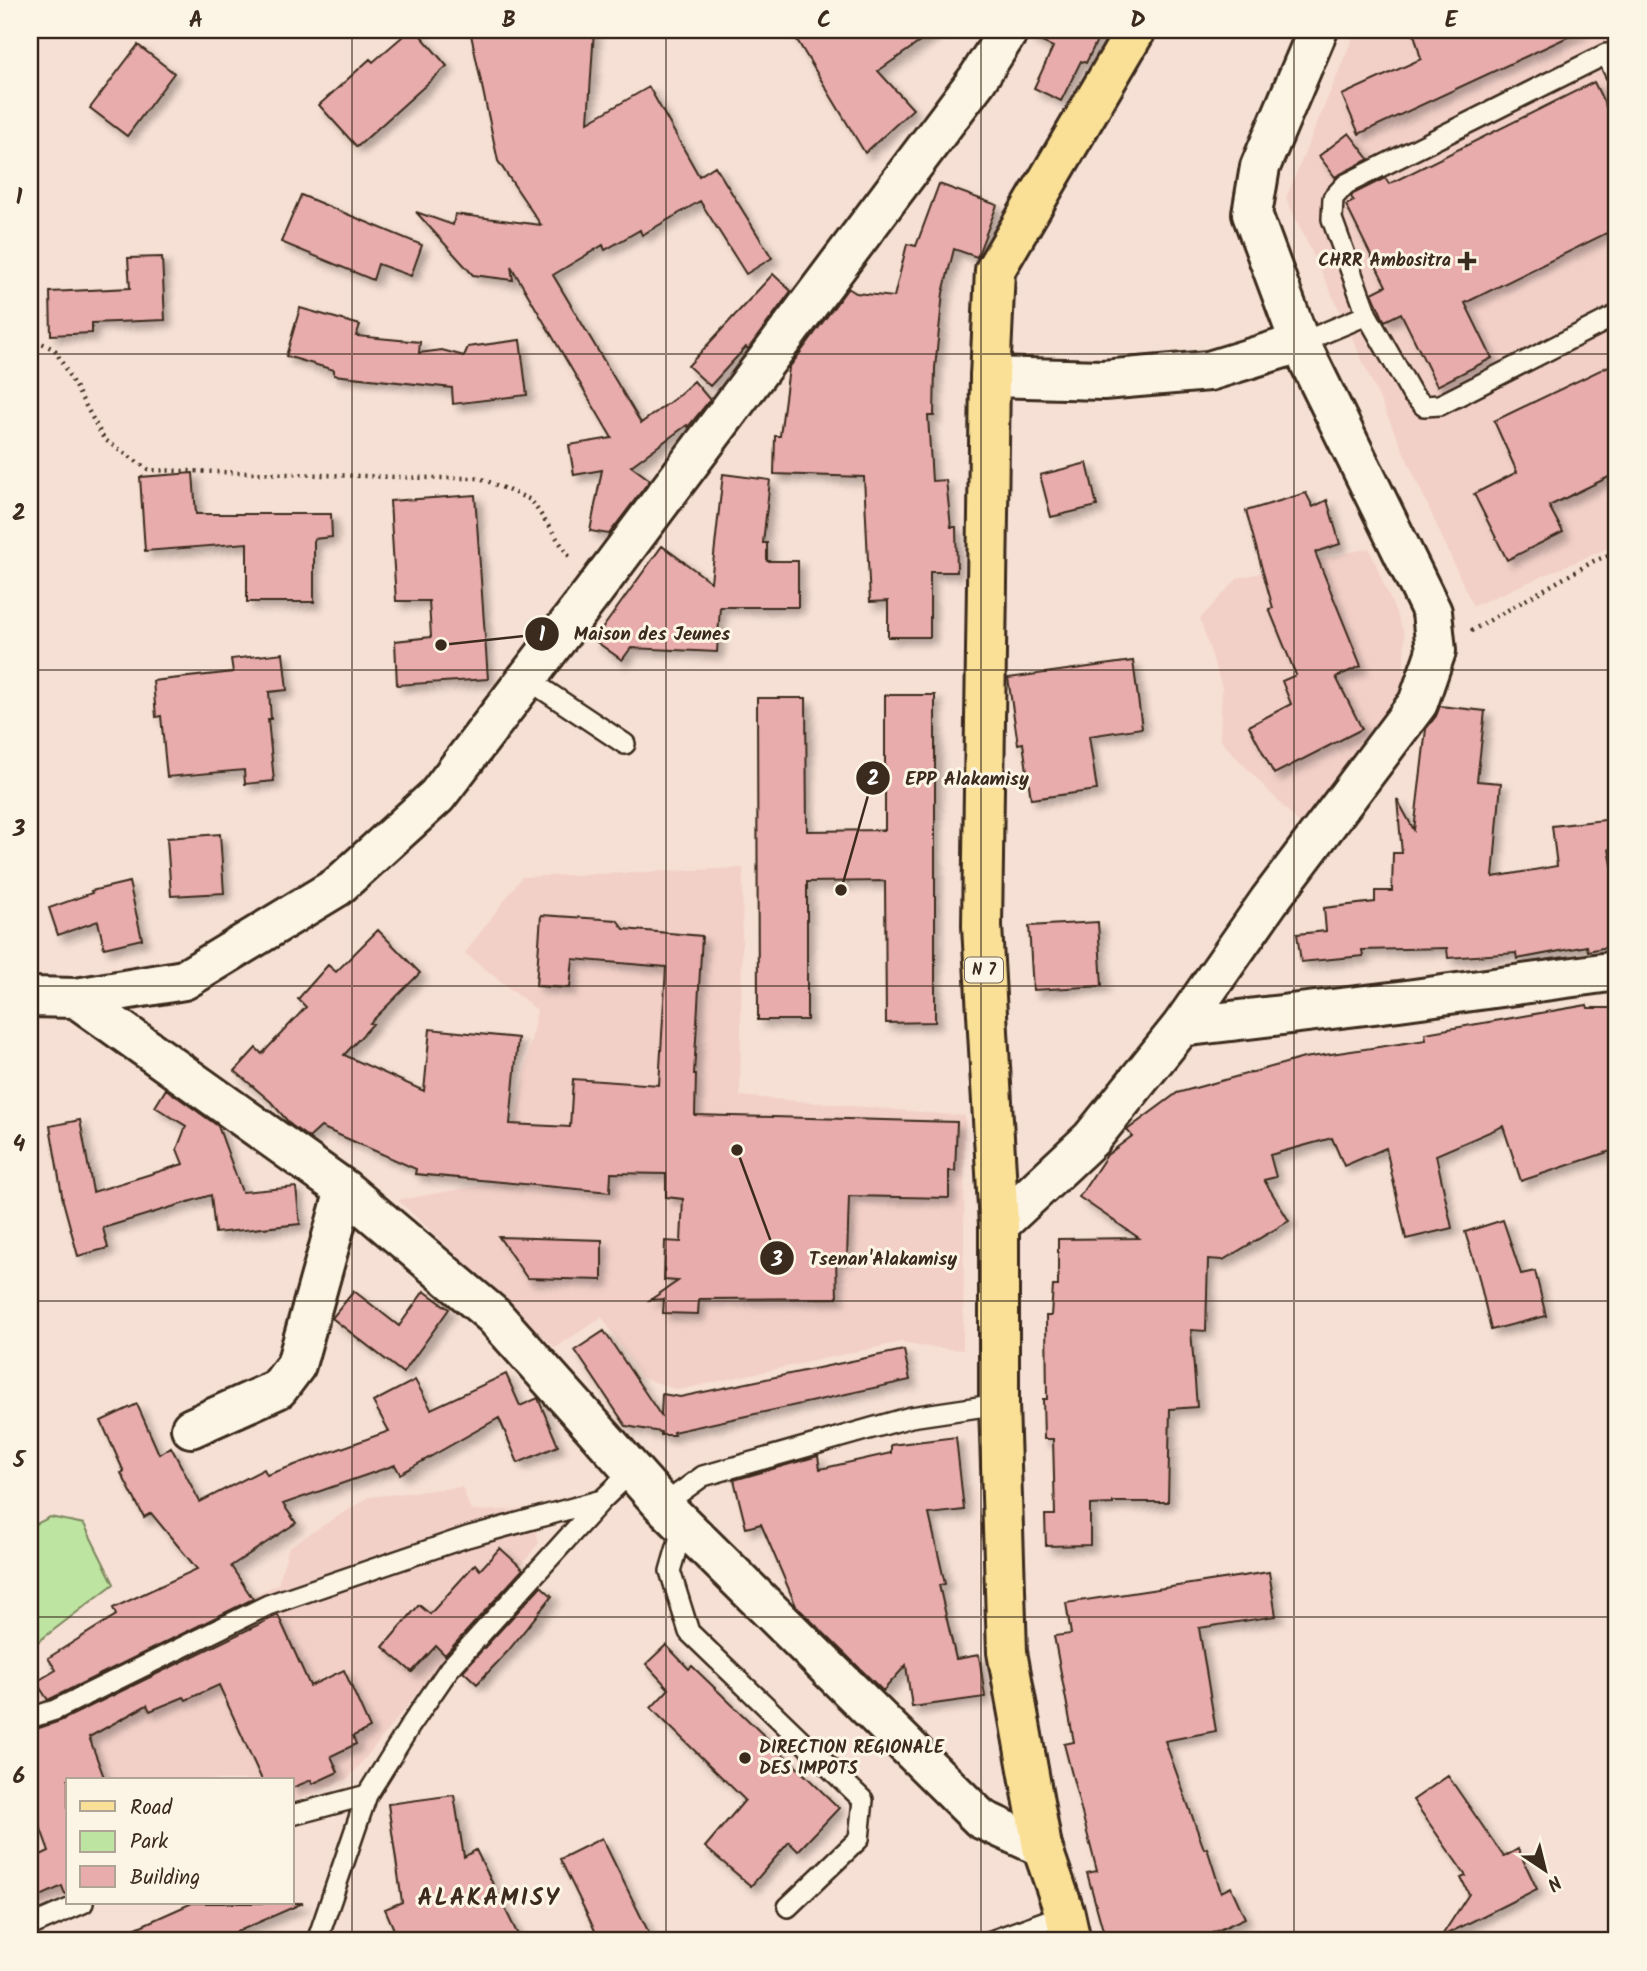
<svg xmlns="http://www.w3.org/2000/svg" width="1647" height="1971" font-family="Kalam,sans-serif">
<defs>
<filter id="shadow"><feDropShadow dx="6" dy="6" stdDeviation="3.5" flood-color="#0004"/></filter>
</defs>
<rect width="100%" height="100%" fill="#f6dfd4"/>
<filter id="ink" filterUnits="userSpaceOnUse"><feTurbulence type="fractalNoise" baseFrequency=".0143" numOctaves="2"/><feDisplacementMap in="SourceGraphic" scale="14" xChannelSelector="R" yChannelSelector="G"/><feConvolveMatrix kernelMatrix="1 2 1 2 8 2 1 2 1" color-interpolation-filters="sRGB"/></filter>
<g filter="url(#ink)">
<path fill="#f2d0c8" d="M 1356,30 L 1617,30 L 1617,544 L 1473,606 L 1346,324 L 1286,198 Z
M 1369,548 L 1405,635 L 1403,685 L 1305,829 L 1220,740 L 1222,687 L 1200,619 L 1238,578 Z
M 743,868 L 740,1096 L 965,1116 L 963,1350 L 918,1346 L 901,1342 L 678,1390 L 641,1377 L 602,1317 L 555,1348 L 398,1200 L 503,1182 L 537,1010 L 465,953 L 522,877 Z
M 462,1487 L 471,1511 L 530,1509 L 539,1543 L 349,1778 L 292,1802 L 292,1780 L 68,1780 L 68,1895 L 30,1911 L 30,1701 L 278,1584 L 289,1547 L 369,1497 Z"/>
<path fill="#bde4a0" stroke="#7c875f" stroke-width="2" d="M 50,1517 L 84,1524 L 114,1584 L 30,1648 L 30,1527 Z"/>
<path fill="#e7acab" stroke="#3b2a1e" stroke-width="2" filter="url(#shadow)" d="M 410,30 L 416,30 L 447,66 L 357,147 L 319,105 L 370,59 L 373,62 Z
M 470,30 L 594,30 L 588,122 L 649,87 L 699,176 L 715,166 L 772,258 L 746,274 L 700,201 L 642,235 L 640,230 L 605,250 L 603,245 L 553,275 L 641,423 L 674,399 L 694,381 L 710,400 L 688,427 L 687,425 L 631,466 L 650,480 L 609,534 L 590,531 L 602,470 L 574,475 L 569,445 L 612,438 L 511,266 L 513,280 L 473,275 L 416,212 L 453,225 L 455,214 L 541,225 L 498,161 Z
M 791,30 L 937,30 L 878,71 L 913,109 L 865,153 Z
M 1031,30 L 1102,30 L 1086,63 L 1081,61 L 1061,101 L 1034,88 L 1053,47 L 1029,36 Z
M 1413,30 L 1583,30 L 1359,134 L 1342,95 L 1421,59 Z
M 138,45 L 174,73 L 127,136 L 90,108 Z
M 1594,82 L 1617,129 L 1617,228 L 1465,303 L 1492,358 L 1437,386 L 1401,313 L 1385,321 L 1383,318 L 1372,293 L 1386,286 L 1346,205 L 1354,201 L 1351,197 L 1353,194 L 1385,178 L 1389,184 Z
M 1349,133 L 1369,159 L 1335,177 L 1319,156 Z
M 939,184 L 997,205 L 977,257 L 954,249 L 943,293 L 935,368 L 934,416 L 928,416 L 932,481 L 946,480 L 951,527 L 956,527 L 957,572 L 930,572 L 930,637 L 888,637 L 888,601 L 870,602 L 864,477 L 774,474 L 775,436 L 780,436 L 789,368 L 848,288 L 856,293 L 894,297 L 907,244 L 916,246 Z
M 301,195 L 422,245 L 411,276 L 378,264 L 373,280 L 281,242 Z
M 162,257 L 165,320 L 92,323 L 92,333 L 51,335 L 50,292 L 130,288 L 128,258 Z
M 773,274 L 791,291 L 748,349 L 746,347 L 710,386 L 688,366 Z
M 300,308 L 360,325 L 356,336 L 420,342 L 419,353 L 442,350 L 464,356 L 468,347 L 520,340 L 527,395 L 453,404 L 452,388 L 334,375 L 334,370 L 286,356 Z
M 1617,362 L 1617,473 L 1549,506 L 1563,532 L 1507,560 L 1474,494 L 1517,472 L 1494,421 Z
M 1087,463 L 1097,506 L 1051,517 L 1040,475 Z
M 193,473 L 196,514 L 331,514 L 332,537 L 314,539 L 314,602 L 247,602 L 247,543 L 145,551 L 140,477 Z
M 723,474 L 770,480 L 763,543 L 767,543 L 767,561 L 798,561 L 798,607 L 720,607 L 717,652 L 631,648 L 622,660 L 594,640 L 662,546 L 711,582 Z
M 1306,493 L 1313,507 L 1327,500 L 1340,544 L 1315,552 L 1361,666 L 1336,677 L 1362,729 L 1274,774 L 1249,726 L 1291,704 L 1282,681 L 1296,675 L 1269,609 L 1273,608 L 1246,511 Z
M 475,495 L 488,679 L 397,685 L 395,641 L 431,637 L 429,601 L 396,601 L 390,501 Z
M 283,653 L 287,690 L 269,692 L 271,719 L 268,719 L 274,781 L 245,784 L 244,770 L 167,777 L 161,716 L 156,717 L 153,681 L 233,672 L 231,659 Z
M 1133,661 L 1142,728 L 1089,736 L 1097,790 L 1031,799 L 1023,743 L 1018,744 L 1008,678 Z
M 885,695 L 935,695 L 935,1022 L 886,1023 L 885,881 L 807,882 L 807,1020 L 758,1020 L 757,698 L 806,698 L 807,831 L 885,830 Z
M 1440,706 L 1485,711 L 1477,781 L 1501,783 L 1493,877 L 1557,866 L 1552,826 L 1613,819 L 1616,848 L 1609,849 L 1617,890 L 1617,945 L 1588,951 L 1587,946 L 1517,959 L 1516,953 L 1448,958 L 1447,948 L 1362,950 L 1363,956 L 1301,962 L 1297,934 L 1326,931 L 1324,908 L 1375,902 L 1375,891 L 1392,891 L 1393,853 L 1402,853 L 1397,799 L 1414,830 L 1426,729 L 1436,716 Z
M 220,834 L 224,893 L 171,896 L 167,838 Z
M 129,882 L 142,939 L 104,948 L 98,921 L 58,935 L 49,908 L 92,893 L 91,891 Z
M 541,915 L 617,920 L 624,929 L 702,936 L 694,1074 L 696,1074 L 695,1115 L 957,1122 L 955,1171 L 949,1171 L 949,1198 L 849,1196 L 847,1259 L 836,1259 L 837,1298 L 699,1299 L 698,1314 L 663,1313 L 664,1299 L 650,1300 L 678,1281 L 664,1280 L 665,1241 L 681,1242 L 683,1199 L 666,1197 L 666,1174 L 611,1173 L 610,1192 L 415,1174 L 416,1169 L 321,1127 L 309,1138 L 291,1125 L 271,1102 L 235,1071 L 256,1048 L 262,1054 L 306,1007 L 298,999 L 328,965 L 336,972 L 378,930 L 420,973 L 370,1023 L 373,1024 L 344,1055 L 424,1091 L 430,1029 L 518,1038 L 510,1124 L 570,1127 L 573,1079 L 659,1085 L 666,967 L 573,959 L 570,988 L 536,986 Z
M 1098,922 L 1102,986 L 1033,990 L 1029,926 Z
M 1587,1005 L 1588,1008 L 1617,1008 L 1617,1149 L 1521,1181 L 1503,1126 L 1436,1155 L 1452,1228 L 1406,1239 L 1386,1148 L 1344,1166 L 1332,1138 L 1270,1155 L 1276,1177 L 1264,1180 L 1289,1221 L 1223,1260 L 1208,1259 L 1206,1331 L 1191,1330 L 1197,1407 L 1170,1409 L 1168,1502 L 1113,1502 L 1113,1504 L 1090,1505 L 1090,1545 L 1046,1546 L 1045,1515 L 1055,1515 L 1053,1439 L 1044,1439 L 1043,1399 L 1047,1399 L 1046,1316 L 1051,1316 L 1053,1286 L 1058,1286 L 1058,1239 L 1139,1238 L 1079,1197 L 1107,1155 L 1132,1136 L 1127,1130 L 1177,1093 L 1304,1058 L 1426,1040 L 1425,1033 Z
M 166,1089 L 218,1126 L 242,1192 L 296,1187 L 300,1224 L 215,1233 L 211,1195 L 103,1228 L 108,1248 L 78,1256 L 63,1201 L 50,1126 L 80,1120 L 93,1192 L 183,1164 L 177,1149 L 186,1126 L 155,1107 Z
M 1503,1220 L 1521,1274 L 1535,1271 L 1546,1316 L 1491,1330 L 1478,1274 L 1465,1232 Z
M 499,1237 L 602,1240 L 602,1280 L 527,1278 Z
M 354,1291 L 399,1326 L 424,1291 L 449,1309 L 403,1373 L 332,1318 Z
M 604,1331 L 661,1416 L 662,1394 L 680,1397 L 904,1350 L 910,1380 L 673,1432 L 674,1435 L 661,1435 L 661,1432 L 626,1426 L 575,1350 Z
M 506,1374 L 520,1406 L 538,1398 L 558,1446 L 518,1463 L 499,1418 L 400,1474 L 395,1465 L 283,1504 L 296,1523 L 231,1566 L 253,1599 L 48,1700 L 36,1682 L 56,1670 L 48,1658 L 116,1615 L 113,1608 L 197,1569 L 151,1513 L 144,1517 L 121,1473 L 124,1472 L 101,1421 L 137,1404 L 159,1454 L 171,1447 L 200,1502 L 264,1469 L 267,1475 L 389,1431 L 373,1402 L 415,1380 L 431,1409 Z
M 956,1437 L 964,1510 L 929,1514 L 945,1584 L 939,1585 L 956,1659 L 979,1655 L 985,1697 L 912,1707 L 906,1665 L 883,1691 L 796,1606 L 761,1524 L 746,1528 L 734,1480 L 818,1456 L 820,1469 L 891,1453 L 891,1445 Z
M 500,1548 L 523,1569 L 445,1655 L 436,1646 L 412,1672 L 383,1647 L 419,1605 L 430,1614 L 475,1564 L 480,1570 Z
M 1269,1572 L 1276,1616 L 1199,1628 L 1216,1731 L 1165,1741 L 1204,1849 L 1207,1848 L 1221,1892 L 1231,1887 L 1245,1918 L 1195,1941 L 1106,1941 L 1087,1873 L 1097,1871 L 1064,1744 L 1074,1742 L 1054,1636 L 1071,1634 L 1066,1603 Z
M 541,1586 L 552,1596 L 508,1651 L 477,1684 L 463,1671 Z
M 278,1615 L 310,1686 L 344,1670 L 370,1728 L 353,1736 L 356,1744 L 331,1756 L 338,1772 L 312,1784 L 311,1780 L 292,1788 L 292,1780 L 262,1780 L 219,1685 L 186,1700 L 184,1697 L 150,1711 L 147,1705 L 89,1737 L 105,1780 L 68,1780 L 68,1893 L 65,1894 L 62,1886 L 30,1901 L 30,1860 L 49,1851 L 30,1799 L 30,1731 L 60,1721 Z
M 666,1645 L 689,1669 L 692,1666 L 839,1808 L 798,1851 L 789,1842 L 751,1886 L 705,1847 L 745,1800 L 651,1708 L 669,1689 L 646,1664 Z
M 1448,1776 L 1504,1857 L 1518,1849 L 1537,1889 L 1441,1937 L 1469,1894 L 1461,1878 L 1466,1876 L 1413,1800 Z
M 454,1795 L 464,1857 L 476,1850 L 521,1941 L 399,1941 L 385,1909 L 402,1902 L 388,1804 Z
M 602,1838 L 653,1941 L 600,1941 L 560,1859 Z
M 192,1903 L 303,1903 L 216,1941 L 107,1941 Z"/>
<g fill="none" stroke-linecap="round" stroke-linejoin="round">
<defs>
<path id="service" d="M 1617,76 L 1606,54 L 1346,184 L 1333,198 L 1332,219 L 1367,315 L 1412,394 L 1424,406 L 1440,405 L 1617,315
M 1300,343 L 1367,315
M 526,678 L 625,744
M 663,1505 L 703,1476 L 911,1417 L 999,1404
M 683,1526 L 670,1571 L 689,1632 L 863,1800 L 859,1839 L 788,1907
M 30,1718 L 55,1710 L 268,1605 L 467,1537 L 602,1500
M 292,1815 L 367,1795
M 30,1926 L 83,1903
M 317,1941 L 367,1795 L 410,1726 L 449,1669 L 602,1500 L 632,1471
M 991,1941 L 1065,1914"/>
<path id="minor" d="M 990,377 L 1103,380 L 1209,371 L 1300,343
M 30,997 L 76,998 L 184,980 L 337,887 L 437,796 L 593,592 L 977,80 L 1009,30
M 76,998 L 345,1190 L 494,1316 L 663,1505 L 981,1819 L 1042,1847
M 1181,1027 L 1399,1001 L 1617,971
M 999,1225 L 1091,1139 L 1181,1027 L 1269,901 L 1418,703 L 1436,651 L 1432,612 L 1300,343 L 1252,214 L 1260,167 L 1318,30
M 191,1428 L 278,1389 L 296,1365 L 345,1190"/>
<path id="primary" d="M 1071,1941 L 1065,1914 L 1042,1847 L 1007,1652 L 999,1404 L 999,1225 L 982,926 L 990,377 L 995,270 L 1136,30"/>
</defs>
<use href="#service" stroke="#3b2a1e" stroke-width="24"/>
<use href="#minor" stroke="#3b2a1e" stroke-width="44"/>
<use href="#primary" stroke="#3b2a1e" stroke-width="44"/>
<path stroke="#3b2a1e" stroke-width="4.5" stroke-dasharray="2 5" stroke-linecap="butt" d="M 30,337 L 55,350 L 104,439 L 149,470 L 432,478 L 480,478 L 531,500 L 571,559
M 1471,631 L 1594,561 L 1617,552"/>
<use href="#service" stroke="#fcf5e5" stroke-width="19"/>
<use href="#minor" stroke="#fcf5e5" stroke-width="38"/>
<use href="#primary" stroke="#fadf96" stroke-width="38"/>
</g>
</g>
<path fill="none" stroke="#3b2a1e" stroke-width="2" stroke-opacity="0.55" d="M 352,30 L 352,1941M 666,30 L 666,1941M 981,30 L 981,1941M 1294,30 L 1294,1941M 30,354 L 1617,354M 30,670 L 1617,670M 30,986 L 1617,986M 30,1301 L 1617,1301M 30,1617 L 1617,1617"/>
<g fill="#3b2a1e" stroke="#fcf5e5" stroke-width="2.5">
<path d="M1463.5 250.5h7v7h7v7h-7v7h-7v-7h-7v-7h7z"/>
<circle cx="745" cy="1758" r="7"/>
</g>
<g text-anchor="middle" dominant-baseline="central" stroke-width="6" stroke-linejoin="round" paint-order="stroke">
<rect fill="#fcf5e5" stroke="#75675a" stroke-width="2" x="965" y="957.5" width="38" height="25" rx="5"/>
<g font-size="16" font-weight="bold" fill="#3b2a1e">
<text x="984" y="970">N 7</text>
</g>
<g font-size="18" font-weight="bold" fill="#3b2a1e" stroke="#fcf5e5" text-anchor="end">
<text x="1451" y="261">CHRR Ambositra</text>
<text x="759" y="1748" text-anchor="start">DIRECTION REGIONALE<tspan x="759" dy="21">DES IMPOTS</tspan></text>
</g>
<g font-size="24" font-weight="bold" letter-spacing="2" fill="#3b2a1e" stroke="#fcf5e5">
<text x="489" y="1898">ALAKAMISY</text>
</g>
</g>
<path fill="none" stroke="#3b2a1e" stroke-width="2.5" d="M441 645L542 634M841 890L873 778M737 1150L777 1258"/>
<g fill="#3b2a1e" stroke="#fcf5e5" stroke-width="2.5">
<circle cx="441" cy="645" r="7"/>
<circle cx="841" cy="890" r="7"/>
<circle cx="737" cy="1150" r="7"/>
<circle cx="542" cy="634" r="18"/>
<circle cx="873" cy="778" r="18"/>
<circle cx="777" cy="1258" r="18"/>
</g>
<g font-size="21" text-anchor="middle" font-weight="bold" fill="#fff">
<text x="542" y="641">1</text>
<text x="873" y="785">2</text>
<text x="777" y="1266">3</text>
</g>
<g font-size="19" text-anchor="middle" font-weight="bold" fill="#3b2a1e" stroke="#fcf5e5" stroke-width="6" stroke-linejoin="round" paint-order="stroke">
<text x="652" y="640">Maison des Jeunes</text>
<text x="967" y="785">EPP Alakamisy</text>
<text x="883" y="1265">Tsenan'Alakamisy</text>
</g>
<rect width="1647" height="1971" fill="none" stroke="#fcf5e5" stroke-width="77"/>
<rect x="66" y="1778" width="228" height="126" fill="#fcf5e5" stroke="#afa495" stroke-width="2"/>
<rect x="80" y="1801" width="35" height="10" fill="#fadf96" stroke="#afa495" stroke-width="2"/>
<text x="130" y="1814" font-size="21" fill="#3b2a1e">Road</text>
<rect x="80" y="1831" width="35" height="21" fill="#bde4a0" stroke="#afa495" stroke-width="2"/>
<text x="130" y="1848" font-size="21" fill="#3b2a1e">Park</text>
<rect x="80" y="1866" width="35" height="21" fill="#e7acab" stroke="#afa495" stroke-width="2"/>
<text x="130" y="1884" font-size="21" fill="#3b2a1e">Building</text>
<g transform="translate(1545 1870) rotate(145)" stroke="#fcf5e5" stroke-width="5" paint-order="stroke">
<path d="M0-5L12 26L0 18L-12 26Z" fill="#3b2a1e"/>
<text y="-10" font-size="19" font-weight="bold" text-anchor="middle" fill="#3b2a1e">N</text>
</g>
<rect x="38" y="38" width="1570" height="1894" fill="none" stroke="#3b2a1e" stroke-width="2.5"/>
<g font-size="23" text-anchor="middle" font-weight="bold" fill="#3b2a1e">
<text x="196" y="27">A</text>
<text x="509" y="27">B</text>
<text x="824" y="27">C</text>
<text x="1138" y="27">D</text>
<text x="1451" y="27">E</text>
<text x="19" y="204">1</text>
<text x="19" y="520">2</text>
<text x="19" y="836">3</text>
<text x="19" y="1151">4</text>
<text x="19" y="1467">5</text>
<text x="19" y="1783">6</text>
</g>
</svg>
